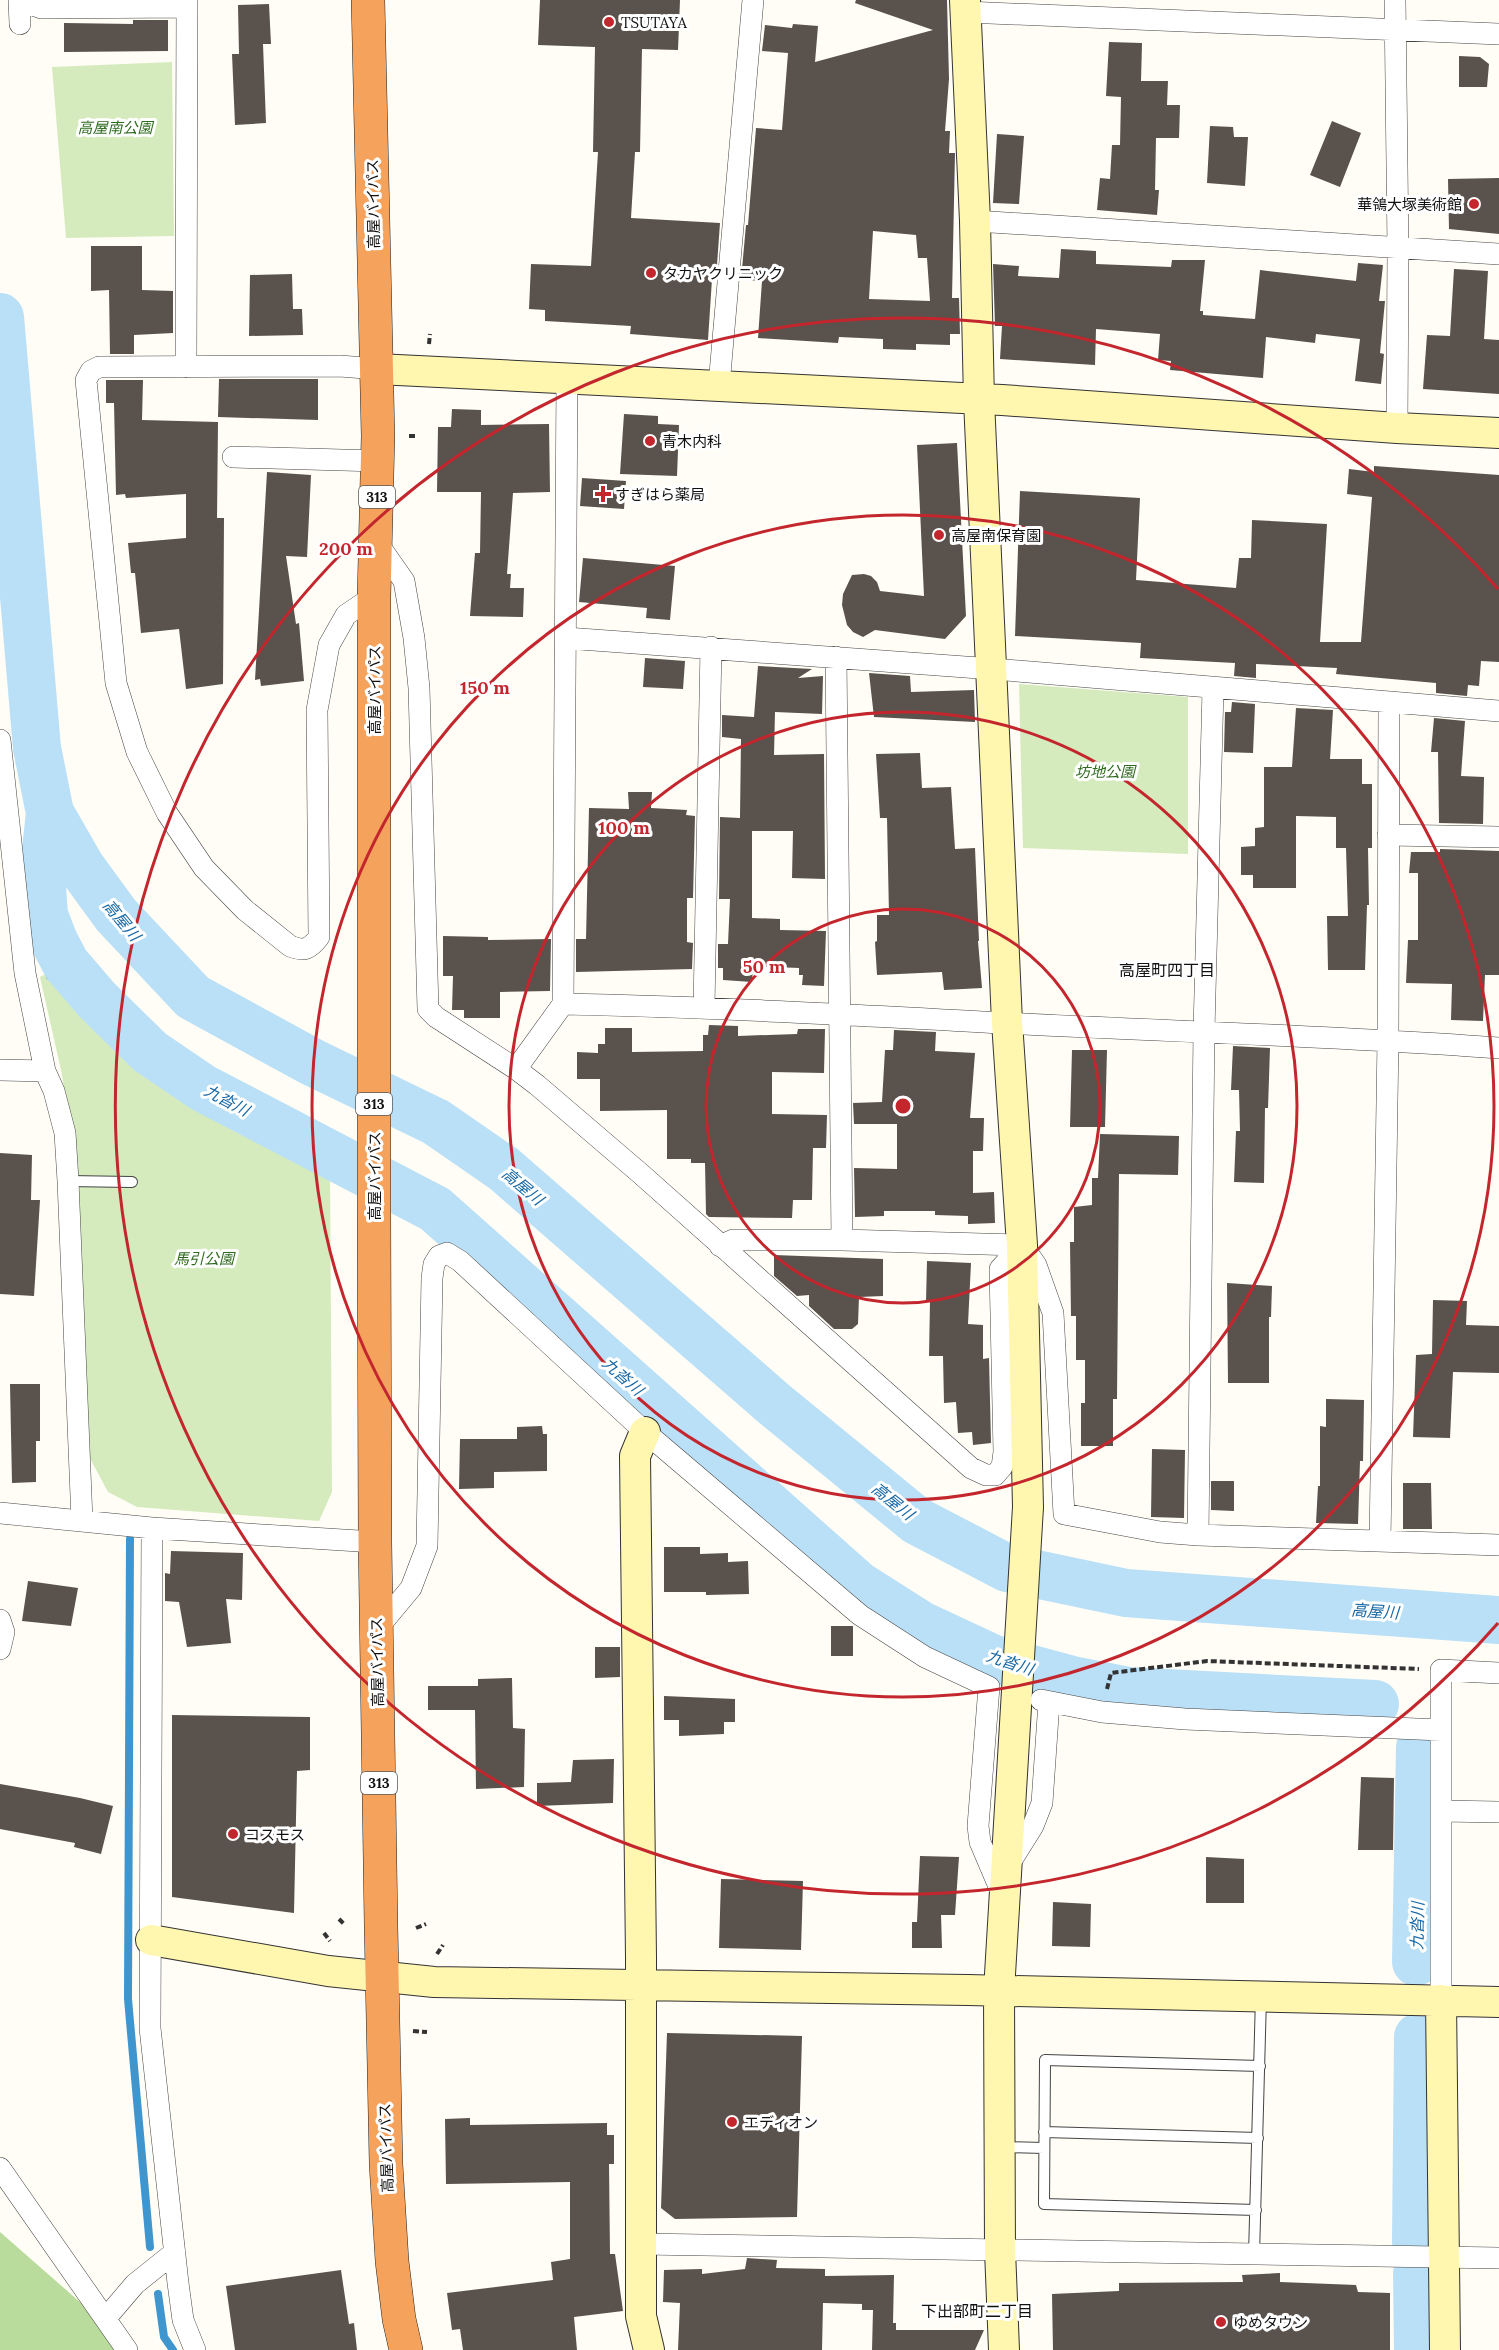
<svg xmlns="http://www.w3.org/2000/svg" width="1499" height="2350" font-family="Lora,'Noto Sans JP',serif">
<rect width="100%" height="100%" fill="#fffdf5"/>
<path fill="#d5ebbd" d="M 172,62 L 174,236 L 66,238 L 52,67 Z
M 1019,684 L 1188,697 L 1188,854 L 1023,848 Z
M 59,967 L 89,1015 L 156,1075 L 330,1168 L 332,1492 L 319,1521 L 137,1507 L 108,1492 L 86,1451 L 73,1139 L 61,1070 L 40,977 Z"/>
<path fill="#b9dc9c" d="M 0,2232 L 105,2324 L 120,2350 L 0,2350 Z"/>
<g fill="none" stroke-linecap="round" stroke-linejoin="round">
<path stroke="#3f96cf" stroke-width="8" d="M 44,915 L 42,942 L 50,976
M 130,1539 L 128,1999 L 150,2247
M 158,2294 L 164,2337 L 173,2350"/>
<path stroke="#b9e0f7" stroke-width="48" d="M 0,317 L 37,748 L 50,813 L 81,867 L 116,915 L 193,997 L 312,1062 L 436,1122 L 504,1169 L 773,1403 L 917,1521 L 1007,1568 L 1126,1593 L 1499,1620
M 50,813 L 42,887 L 44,915 L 54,941 L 66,964 L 97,1000 L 150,1052 L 203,1088 L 435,1209 L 858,1585 L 921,1625 L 994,1659 L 1072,1680 L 1129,1691 L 1375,1704
M 1416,1962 L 1420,1747
M 1416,2242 L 1418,2037
M 1417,2273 L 1418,2350"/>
</g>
<path fill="#5a524d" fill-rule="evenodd" d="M 540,0 L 680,0 L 678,50 L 642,49 L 640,152 L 635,152 L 631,218 L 720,223 L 716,279 L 712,279 L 708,340 L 630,334 L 631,326 L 545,321 L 545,310 L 529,309 L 531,264 L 591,266 L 598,152 L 593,152 L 595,47 L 538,45 Z
M 856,0 L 947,0 L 949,79 L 945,131 L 950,131 L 949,153 L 955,153 L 952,298 L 959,298 L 960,334 L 950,334 L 950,345 L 916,344 L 916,350 L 883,349 L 883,339 L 839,337 L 838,343 L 758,338 L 762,281 L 741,280 L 746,225 L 748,225 L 756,128 L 782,130 L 788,53 L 762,51 L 765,25 L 792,28 L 793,24 L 818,26 L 815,62 L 933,30 L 855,3 ZM 873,231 L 916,235 L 918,258 L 927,258 L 930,301 L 869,299 Z
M 269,4 L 271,44 L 263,44 L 266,123 L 235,125 L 232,54 L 239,54 L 238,5 Z
M 133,20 L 168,20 L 168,51 L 64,52 L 64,23 L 133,24 Z
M 1109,42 L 1142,43 L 1141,81 L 1168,81 L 1167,105 L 1180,105 L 1179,138 L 1156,138 L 1155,190 L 1159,190 L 1157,215 L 1097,210 L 1100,178 L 1110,179 L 1112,145 L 1120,145 L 1121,97 L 1106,96 Z
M 1459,56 L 1480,57 L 1489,64 L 1487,87 L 1459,87 Z
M 1332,121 L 1361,133 L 1340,187 L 1310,175 Z
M 1210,126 L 1233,127 L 1234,137 L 1248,137 L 1245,186 L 1207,183 Z
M 997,134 L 1024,136 L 1019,204 L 993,203 Z
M 1499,178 L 1499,234 L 1449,229 L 1448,179 Z
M 91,246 L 142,246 L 142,290 L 173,291 L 173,333 L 134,335 L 134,354 L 110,354 L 109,290 L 91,291 Z
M 1061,249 L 1096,251 L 1096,264 L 1171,267 L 1172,260 L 1205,260 L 1200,311 L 1203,311 L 1203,315 L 1255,319 L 1260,270 L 1356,281 L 1358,263 L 1383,265 L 1379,301 L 1385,301 L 1380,353 L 1384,354 L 1381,384 L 1355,381 L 1360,339 L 1316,334 L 1315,343 L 1266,337 L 1263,378 L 1170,370 L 1171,361 L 1158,360 L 1160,334 L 1096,329 L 1095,365 L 1000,359 L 1002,326 L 995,326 L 993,264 L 1019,266 L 1018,276 L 1059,278 Z
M 1454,269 L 1488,271 L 1484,339 L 1499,340 L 1499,394 L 1423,389 L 1427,335 L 1450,336 Z
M 292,274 L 293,309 L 302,309 L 303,335 L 249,336 L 250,275 Z
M 219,379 L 318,379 L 318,420 L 218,417 Z
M 106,380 L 143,380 L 142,420 L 218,422 L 217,518 L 224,518 L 223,684 L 186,689 L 179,629 L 141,633 L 135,573 L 131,573 L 128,543 L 186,538 L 186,494 L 126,498 L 125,494 L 116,495 L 114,403 L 106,403 Z
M 452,409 L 481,410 L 481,425 L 549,424 L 550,492 L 513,493 L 507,574 L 511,574 L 510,588 L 524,588 L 523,617 L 470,616 L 475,553 L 480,553 L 481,492 L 437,492 L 438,427 L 451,427 Z
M 624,414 L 658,416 L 658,424 L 679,425 L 677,476 L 620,474 Z
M 957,443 L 966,616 L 945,639 L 875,630 L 863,637 L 853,632 L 847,625 L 842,605 L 843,594 L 852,575 L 864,574 L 871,576 L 877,582 L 880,591 L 924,596 L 917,445 Z
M 1374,466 L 1499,475 L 1499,662 L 1481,661 L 1479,686 L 1468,685 L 1467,696 L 1436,693 L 1436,683 L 1336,674 L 1337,668 L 1256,664 L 1256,678 L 1234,676 L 1235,663 L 1140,658 L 1141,643 L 1015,636 L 1020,491 L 1140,498 L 1136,580 L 1236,588 L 1239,558 L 1251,558 L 1252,520 L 1327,524 L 1320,642 L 1361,642 L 1372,497 L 1347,494 L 1349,469 L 1374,472 Z
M 267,472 L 311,475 L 307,557 L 286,556 L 296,624 L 299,623 L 304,681 L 261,686 L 260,679 L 255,680 Z
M 582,478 L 626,481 L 624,509 L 580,506 Z
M 583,558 L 675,566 L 670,620 L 646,618 L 647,608 L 579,602 Z
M 645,658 L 685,661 L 683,689 L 643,687 Z
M 758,666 L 812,669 L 798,678 L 823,676 L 822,714 L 775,712 L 774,755 L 824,754 L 825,879 L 792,878 L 793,831 L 752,831 L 752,918 L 780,919 L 780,930 L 826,931 L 824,986 L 802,985 L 803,975 L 799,975 L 799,968 L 753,966 L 752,982 L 723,980 L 723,968 L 718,968 L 718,944 L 728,944 L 730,899 L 719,899 L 720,817 L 740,818 L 741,739 L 722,737 L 722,715 L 754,717 Z
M 869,673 L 910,676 L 911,692 L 974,690 L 975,722 L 874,717 Z
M 1232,702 L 1255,704 L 1253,753 L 1224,752 L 1225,712 L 1231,712 Z
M 1296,708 L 1333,710 L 1330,759 L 1362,759 L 1362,784 L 1372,784 L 1372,848 L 1368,848 L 1369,905 L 1367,905 L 1365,970 L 1328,970 L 1327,916 L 1348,916 L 1346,848 L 1336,848 L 1336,817 L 1296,816 L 1296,888 L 1253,888 L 1253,875 L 1241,875 L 1241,847 L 1255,846 L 1255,828 L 1264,827 L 1264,767 L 1292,767 Z
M 1434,718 L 1465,721 L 1461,776 L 1484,777 L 1483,824 L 1439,823 L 1438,752 L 1431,752 Z
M 920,753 L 922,788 L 951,787 L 955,849 L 975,848 L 979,941 L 978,941 L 982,988 L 944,990 L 942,972 L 877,975 L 875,942 L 877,941 L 877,915 L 889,915 L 887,818 L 880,818 L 876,754 Z
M 628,792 L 652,792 L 651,808 L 687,810 L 686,815 L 695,816 L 693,898 L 687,898 L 687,942 L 693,943 L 692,969 L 576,972 L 576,939 L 586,939 L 589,808 L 629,809 Z
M 1440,849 L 1499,851 L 1499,975 L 1485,975 L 1483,1021 L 1451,1020 L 1452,984 L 1406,983 L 1408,940 L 1418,940 L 1418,873 L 1409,873 L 1411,852 L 1440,852 Z
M 443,936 L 488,937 L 488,940 L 551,939 L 550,991 L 500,992 L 500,1018 L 464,1018 L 464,1010 L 452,1010 L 453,976 L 443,976 Z
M 709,1025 L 738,1026 L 738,1036 L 797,1034 L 798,1029 L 825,1029 L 824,1073 L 772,1072 L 772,1114 L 827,1115 L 826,1148 L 813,1148 L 812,1200 L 793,1200 L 792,1218 L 709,1217 L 706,1214 L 705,1163 L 691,1163 L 691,1159 L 667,1159 L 667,1110 L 600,1111 L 600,1079 L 577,1079 L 577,1052 L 598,1053 L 598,1044 L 605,1044 L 605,1028 L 632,1028 L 632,1052 L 703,1051 L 703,1035 L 708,1035 Z
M 894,1030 L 936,1032 L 935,1051 L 975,1053 L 970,1118 L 984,1118 L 983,1151 L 973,1151 L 973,1193 L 994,1192 L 995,1223 L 968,1224 L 968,1216 L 935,1215 L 935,1211 L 884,1211 L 884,1216 L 855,1217 L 854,1168 L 897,1169 L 897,1124 L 854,1124 L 853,1103 L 882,1102 L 885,1050 L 893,1050 Z
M 1233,1046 L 1270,1048 L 1268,1108 L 1265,1108 L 1264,1183 L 1234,1182 L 1236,1131 L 1240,1131 L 1239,1090 L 1231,1090 Z
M 1072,1050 L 1107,1050 L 1105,1127 L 1070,1127 Z
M 1100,1134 L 1179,1136 L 1178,1175 L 1119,1174 L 1117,1399 L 1113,1399 L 1113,1446 L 1081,1446 L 1081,1403 L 1085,1403 L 1085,1360 L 1076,1360 L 1076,1316 L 1071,1316 L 1070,1242 L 1074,1242 L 1074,1207 L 1092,1205 L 1092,1178 L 1098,1178 Z
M 0,1153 L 32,1155 L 31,1200 L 40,1200 L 34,1296 L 0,1294 Z
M 774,1255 L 883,1259 L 883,1296 L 859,1297 L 858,1324 L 852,1329 L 834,1329 L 809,1306 L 809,1295 L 797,1296 L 774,1276 Z
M 927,1261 L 971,1263 L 968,1324 L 983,1325 L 983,1359 L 989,1358 L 991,1443 L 973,1445 L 972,1432 L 958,1433 L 956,1402 L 944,1403 L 943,1356 L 929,1356 L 930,1302 L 926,1302 Z
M 1227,1283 L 1272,1286 L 1271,1317 L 1269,1317 L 1269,1383 L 1228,1383 Z
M 1433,1300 L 1467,1301 L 1466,1325 L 1499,1326 L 1499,1373 L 1453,1372 L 1450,1438 L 1413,1437 L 1416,1355 L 1432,1354 Z
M 10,1384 L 40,1384 L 40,1441 L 36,1441 L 36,1482 L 12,1483 Z
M 1326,1399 L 1364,1400 L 1363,1461 L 1360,1461 L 1358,1524 L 1316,1523 L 1318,1486 L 1320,1486 L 1320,1426 L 1326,1427 Z
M 542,1426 L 543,1434 L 547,1434 L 547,1471 L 494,1472 L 494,1488 L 459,1489 L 460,1439 L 517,1439 L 517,1427 Z
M 1152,1449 L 1185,1450 L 1184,1518 L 1151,1517 Z
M 1211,1481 L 1234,1481 L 1234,1511 L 1211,1510 Z
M 1403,1483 L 1431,1483 L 1432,1529 L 1403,1529 Z
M 664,1547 L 700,1547 L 700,1554 L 728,1553 L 728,1562 L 748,1561 L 749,1594 L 706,1595 L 706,1592 L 664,1592 Z
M 171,1551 L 243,1553 L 242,1600 L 226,1599 L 231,1643 L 187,1647 L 179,1602 L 165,1601 L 165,1573 L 170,1574 Z
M 28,1581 L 78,1588 L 71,1626 L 22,1621 Z
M 831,1626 L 853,1626 L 853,1656 L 831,1656 Z
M 595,1647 L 620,1647 L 620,1677 L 595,1678 Z
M 512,1678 L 513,1728 L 525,1729 L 524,1787 L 476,1789 L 475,1710 L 428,1710 L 428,1686 L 478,1686 L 478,1679 Z
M 664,1696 L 735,1699 L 735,1722 L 724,1722 L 724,1734 L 679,1736 L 679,1720 L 664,1720 Z
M 172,1715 L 310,1717 L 310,1770 L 297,1771 L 294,1913 L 172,1897 Z
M 614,1759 L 613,1803 L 537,1806 L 537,1783 L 571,1782 L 573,1760 Z
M 1361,1777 L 1394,1778 L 1393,1850 L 1358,1850 Z
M 0,1784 L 80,1798 L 113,1806 L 101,1854 L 74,1847 L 75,1843 L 0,1829 Z
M 920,1856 L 959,1857 L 955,1915 L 941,1915 L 942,1948 L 912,1948 L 912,1922 L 917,1922 Z
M 1206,1857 L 1244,1859 L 1244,1903 L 1206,1903 Z
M 721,1879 L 803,1881 L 801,1950 L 719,1948 Z
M 1053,1902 L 1091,1904 L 1090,1947 L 1052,1946 Z
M 667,2033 L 802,2036 L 797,2217 L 675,2219 L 661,2208 Z
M 470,2118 L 470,2125 L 607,2123 L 607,2135 L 614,2135 L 614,2164 L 609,2164 L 610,2254 L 615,2254 L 623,2311 L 574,2317 L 577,2350 L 463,2350 L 460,2329 L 452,2330 L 447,2293 L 553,2280 L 551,2262 L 570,2259 L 570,2182 L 446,2184 L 445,2119 Z
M 747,2258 L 777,2260 L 776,2268 L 825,2269 L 825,2276 L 894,2275 L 893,2323 L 896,2323 L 896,2330 L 984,2330 L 975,2350 L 872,2350 L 873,2310 L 862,2310 L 862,2304 L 823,2303 L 822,2350 L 678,2350 L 680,2303 L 663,2302 L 664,2270 L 702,2269 L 702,2274 L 745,2269 Z
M 341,2270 L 349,2324 L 354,2323 L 357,2350 L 235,2350 L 226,2286 Z
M 1280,2273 L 1280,2282 L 1356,2285 L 1358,2292 L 1390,2293 L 1390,2350 L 1053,2350 L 1052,2294 L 1119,2291 L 1119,2283 L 1243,2282 L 1242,2275 Z"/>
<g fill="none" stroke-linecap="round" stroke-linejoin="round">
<defs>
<path id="lane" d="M 68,1181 L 132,1182
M 1044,2132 L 1258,2138
M 1002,2147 L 1044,2148
M 1256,2210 L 1044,2204 L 1045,2060 L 1260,2066
M 1254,2255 L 1261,1997"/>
<path id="street" d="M 19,0 L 41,8 L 187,7
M 19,0 L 20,24
M 1395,0 L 1398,248 L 1397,428
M 966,12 L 1499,34
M 975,221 L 1499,254
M 186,367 L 187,0
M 567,377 L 563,1004 C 717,1007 870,1016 1024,1024 C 1182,1032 1341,1036 1499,1048
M 719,385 L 753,0
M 233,457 L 378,461
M 376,541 L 404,581 L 414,638 L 419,688 L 428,1009 L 436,1017 L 516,1069 L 537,1085 L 641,1174 L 971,1468 L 986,1475 L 995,1475 L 1002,1467 L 1004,1452 L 1000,1269 L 1022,1245
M 374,596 L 346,615 L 329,645 L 317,710 L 319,937 C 310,949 304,952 290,946 L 245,910 L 204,868 L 167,813 L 137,752 L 116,683 L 86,380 L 91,371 L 99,367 L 340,366 L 377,369
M 566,638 L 993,669 L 1499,711
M 836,657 L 842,1240
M 0,740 L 25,973 L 45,1071 L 54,1091 L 65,1133 L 68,1181 L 82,1520
M 1388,835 L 1499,837
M 704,1007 L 711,647
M 516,1069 L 563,1004
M 0,1070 L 45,1071
M 1022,1245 L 1036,1265 L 1053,1313 L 1064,1514 L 1160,1532 L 1198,1535 L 1499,1545
M 720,1246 L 733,1240 L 842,1240 L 1022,1245
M 0,1513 L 152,1528 L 375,1542
M 152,1528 L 150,2028 L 178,2283 L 183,2320 L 195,2350
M 1198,1535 L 1204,1031 L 1213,689
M 1380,1541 L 1388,1040 L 1389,703
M 0,1620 L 4,1632 L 0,1649
M 376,1630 L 411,1588 L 427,1546 L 432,1278 L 434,1264 L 439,1256 L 447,1253 L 460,1261 L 645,1432 L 860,1615 L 925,1657 L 989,1687 L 978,1826 L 980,1842 L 1003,1896
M 1041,1700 L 1102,1712 L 1185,1719 L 1441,1730
M 1442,1811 L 1499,1812
M 1008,1866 L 1033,1826 L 1042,1803 L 1049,1702
M 1441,2000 L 1441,1670 L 1499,1673
M 0,2168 L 127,2350
M 642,2244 L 1499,2258
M 106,2318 L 135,2284 L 175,2252"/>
<path id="secondary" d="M 965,0 L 975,221 L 979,400 L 1007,1022 L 1022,1245 L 1028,1507 L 999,1991 L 1000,2250 L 1004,2350
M 377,369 L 1002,400 L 1397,428 L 1499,433
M 645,1432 L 635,1456 L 641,1957 L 641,2316 L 649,2350
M 151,1940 L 328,1971 L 434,1982 L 968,1990 L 1499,2002
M 1441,2000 L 1445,2350"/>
<path id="highway" d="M 368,0 L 378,436 L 374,596 L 374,1214 L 375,1542 L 381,1925 L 386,2164 L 392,2261 L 399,2319 L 406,2350"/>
</defs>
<use href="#lane" stroke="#444" stroke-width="12"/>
<use href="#street" stroke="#444" stroke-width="22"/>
<use href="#secondary" stroke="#333" stroke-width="32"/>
<use href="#highway" stroke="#222" stroke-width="34"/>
<path stroke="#333" stroke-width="4" stroke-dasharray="6 3" stroke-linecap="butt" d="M 429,344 L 430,334
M 409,436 L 416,436
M 1107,1689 L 1111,1673 L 1207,1661 L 1419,1669
M 339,1919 L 344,1924
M 416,1928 L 426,1924
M 324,1933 L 330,1941
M 437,1954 L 443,1945
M 413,2031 L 427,2032"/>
<use href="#lane" stroke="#fff" stroke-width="10"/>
<use href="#street" stroke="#fff" stroke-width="21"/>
<use href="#secondary" stroke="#fff6b0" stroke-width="30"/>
<use href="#highway" stroke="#f5a25d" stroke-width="33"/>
</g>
<g fill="none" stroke="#c4262e" stroke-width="3">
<circle cx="903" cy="1106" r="197"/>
<circle cx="903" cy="1106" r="394"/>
<circle cx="903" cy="1106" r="591"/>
<path d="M1498 1623A788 788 0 1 1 1498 589"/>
</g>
<g fill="#c4262e" stroke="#fff" stroke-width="2">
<circle cx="609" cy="22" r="6"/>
<circle cx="1474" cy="204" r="6"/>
<circle cx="651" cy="273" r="6"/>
<circle cx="650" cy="441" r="6"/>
<path d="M600 485h6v6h6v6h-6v6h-6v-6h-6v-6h6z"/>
<circle cx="939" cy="535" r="6"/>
<circle cx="233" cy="1834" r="6"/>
<circle cx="732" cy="2122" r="6"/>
<circle cx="1221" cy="2322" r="6"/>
</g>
<g text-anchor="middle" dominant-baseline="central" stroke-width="6" stroke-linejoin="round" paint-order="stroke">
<g fill="#fff" stroke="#585858" stroke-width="1.5">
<rect x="359" y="486" width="36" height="22" rx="4.5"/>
<rect x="356" y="1093" width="36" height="22" rx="4.5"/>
<rect x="361" y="1772" width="36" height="22" rx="4.5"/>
</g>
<g font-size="14" font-weight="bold" fill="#111">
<text x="377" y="497">313</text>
<text x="374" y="1104">313</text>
<text x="379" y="1783">313</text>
</g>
<g font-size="15" fill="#111" stroke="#fff" text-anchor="start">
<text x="621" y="22">TSUTAYA</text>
<text x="1462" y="204" text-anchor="end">華鴒大塚美術館</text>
<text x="663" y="273">タカヤクリニック</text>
<text x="662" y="441">青木内科</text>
<text x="615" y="494">すぎはら薬局</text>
<text x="951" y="535">高屋南保育園</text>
<text x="245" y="1834">コスモス</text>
<text x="744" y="2122">エディオン</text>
<text x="1233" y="2322">ゆめタウン</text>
</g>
<g font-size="15" font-style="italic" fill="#2f6b1f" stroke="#fff">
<text x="115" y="127">高屋南公園</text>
<text x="1105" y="771">坊地公園</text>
<text x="204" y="1258">馬引公園</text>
</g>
<g font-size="15" fill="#111" stroke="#fff">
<text transform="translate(373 204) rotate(-91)">高屋バイパス</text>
<text transform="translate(374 690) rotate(-90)">高屋バイパス</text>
<text transform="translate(374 1176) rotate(-90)">高屋バイパス</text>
<text transform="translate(377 1662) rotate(-91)">高屋バイパス</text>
<text transform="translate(386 2148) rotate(-92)">高屋バイパス</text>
</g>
<g font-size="16" font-style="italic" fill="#1768a6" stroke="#fff">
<text transform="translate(122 920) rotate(50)">高屋川</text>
<text transform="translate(227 1100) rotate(28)">九沓川</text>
<text transform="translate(523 1186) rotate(40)">高屋川</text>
<text transform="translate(623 1376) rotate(42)">九沓川</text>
<text transform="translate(893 1501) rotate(39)">高屋川</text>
<text transform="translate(1375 1611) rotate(4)">高屋川</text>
<text transform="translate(1010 1662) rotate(18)">九沓川</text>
<text transform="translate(1417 1926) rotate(-89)">九沓川</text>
</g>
<g font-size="16" fill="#111" stroke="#fff">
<text x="1167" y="970">高屋町四丁目</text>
<text x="977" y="2311">下出部町二丁目</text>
</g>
</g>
<circle cx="903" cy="1106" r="9" fill="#c4262e" stroke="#fff" stroke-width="3"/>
<g font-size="18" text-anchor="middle" font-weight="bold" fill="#c4262e" stroke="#fff" stroke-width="6" stroke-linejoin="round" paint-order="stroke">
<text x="346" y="555">200 m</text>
<text x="485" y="694">150 m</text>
<text x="624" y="834">100 m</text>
<text x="764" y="973">50 m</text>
</g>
</svg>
